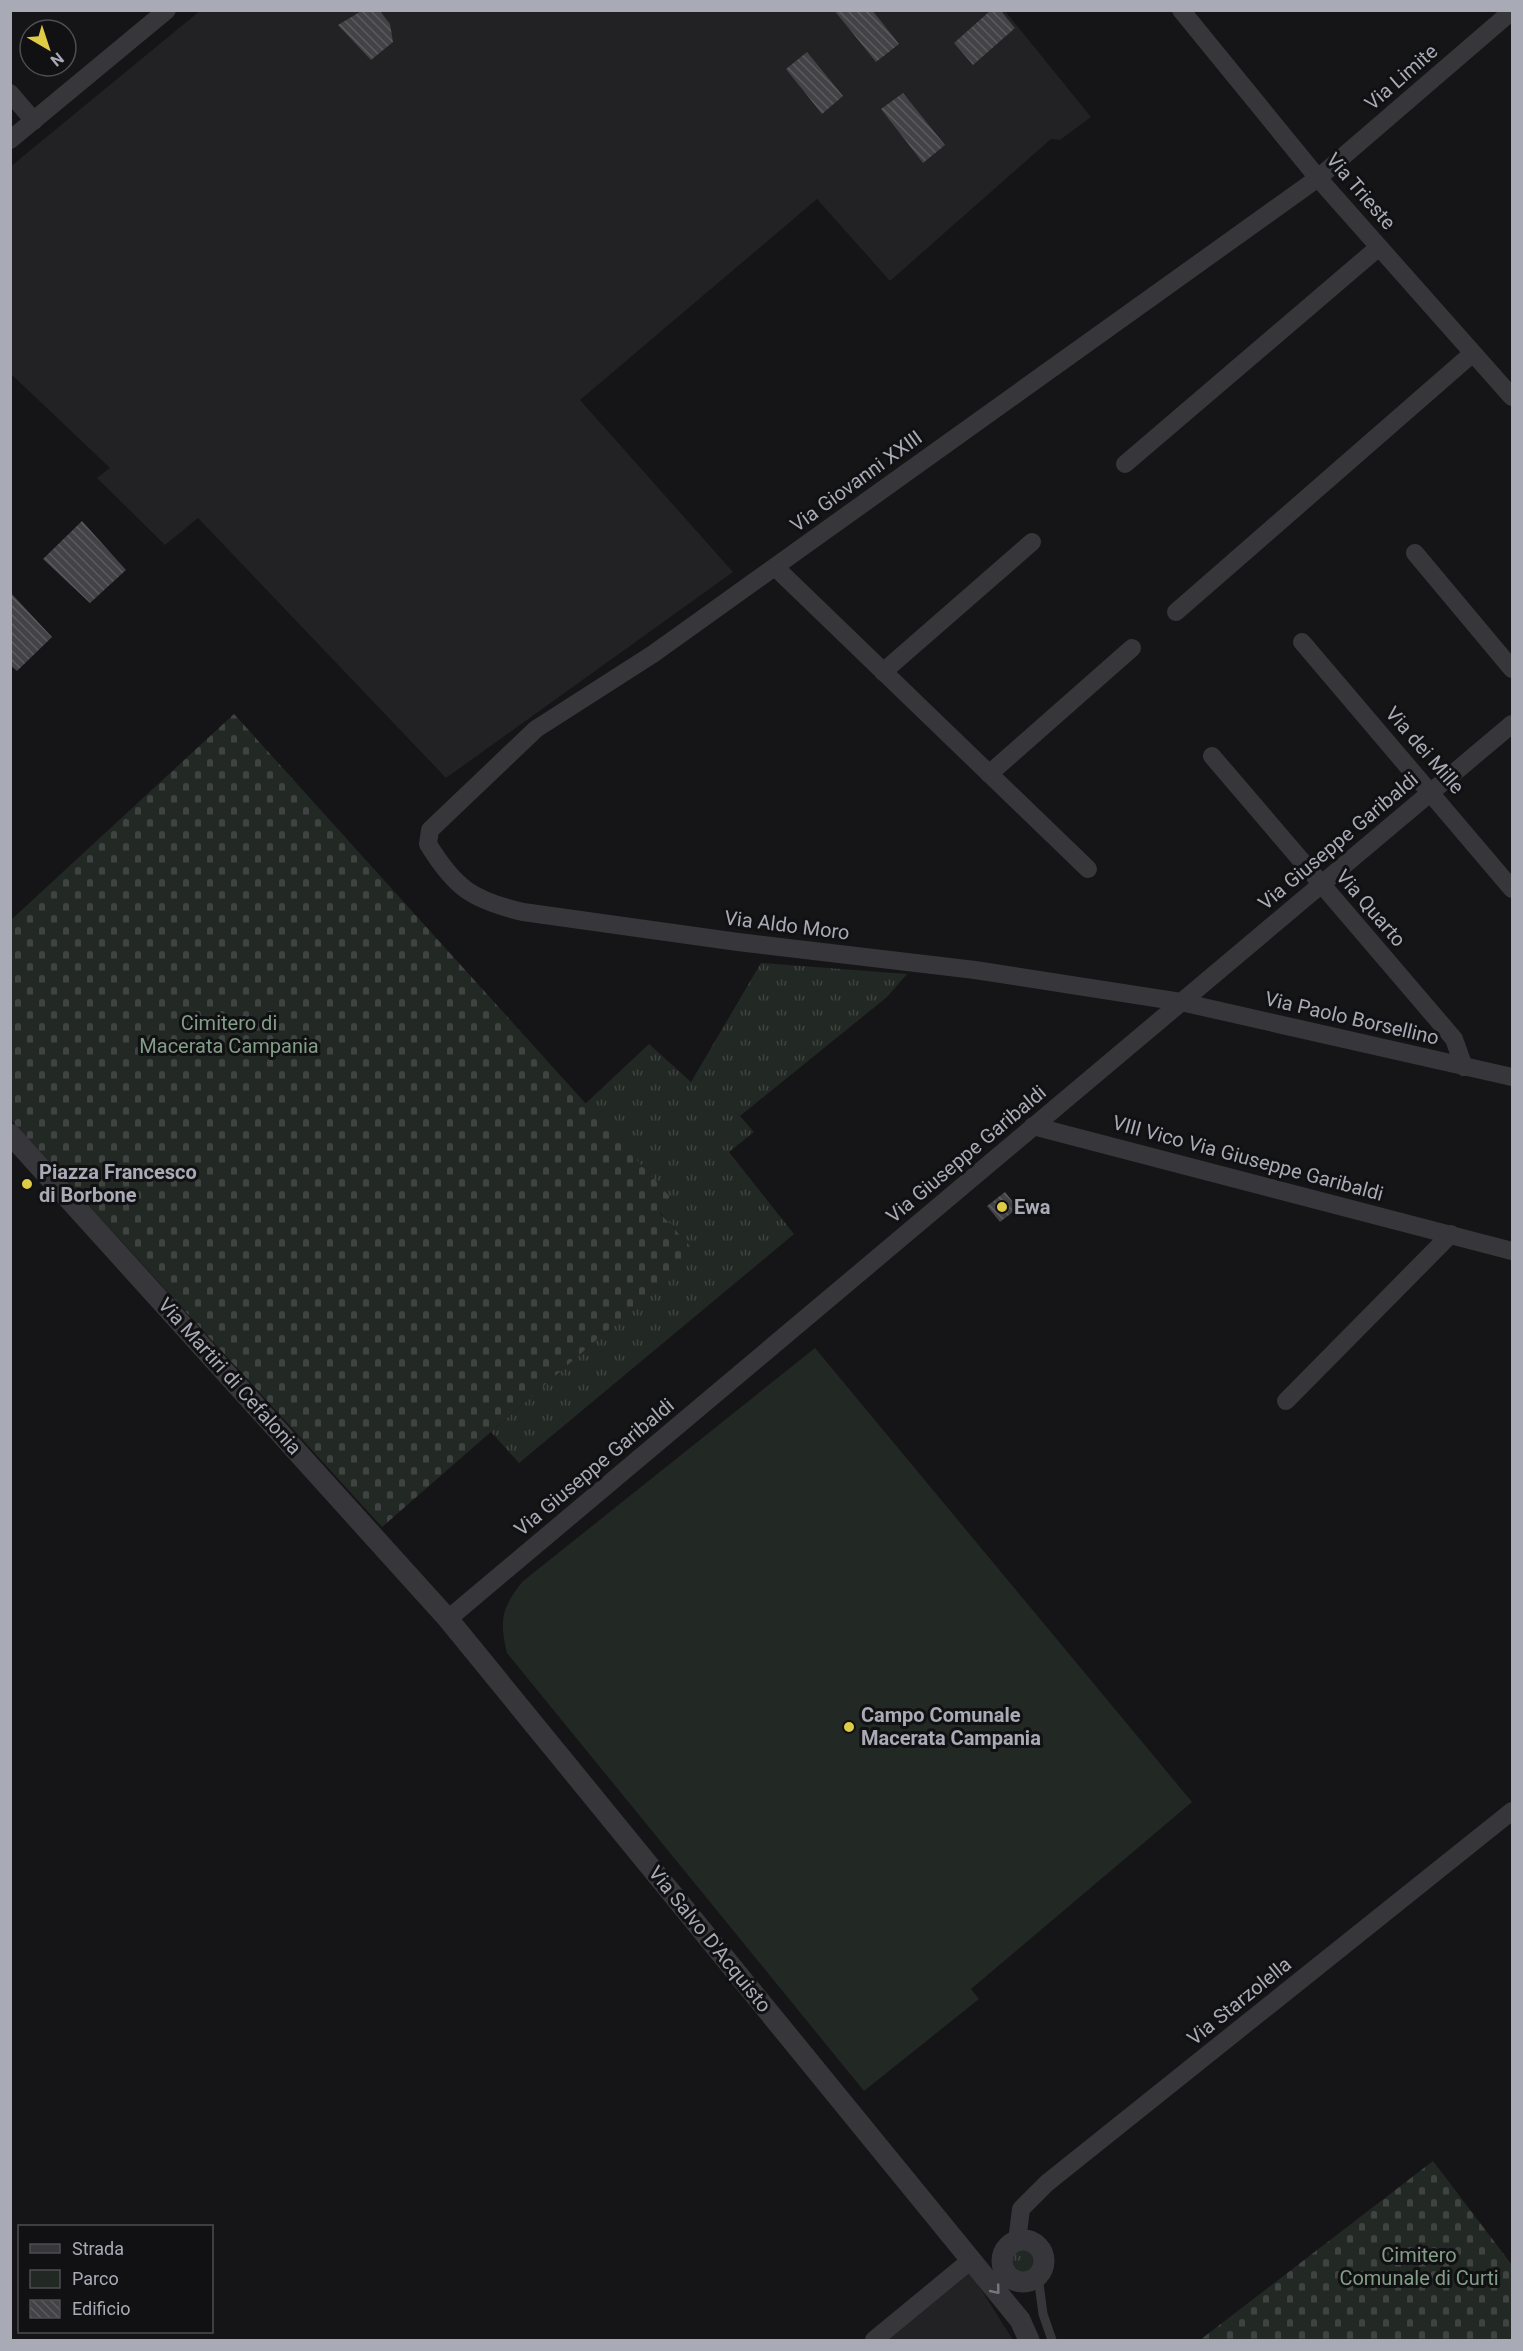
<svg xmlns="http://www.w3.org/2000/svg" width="1523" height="2351" font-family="Roboto,sans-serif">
<defs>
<pattern id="grass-tufts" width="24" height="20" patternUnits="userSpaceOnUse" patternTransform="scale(1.5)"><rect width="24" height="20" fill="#222824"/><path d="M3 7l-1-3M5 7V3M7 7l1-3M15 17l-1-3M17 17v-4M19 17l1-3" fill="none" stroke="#3f4442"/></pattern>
<pattern id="cemetery-stones" width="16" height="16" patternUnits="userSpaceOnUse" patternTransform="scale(1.5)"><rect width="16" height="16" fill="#222824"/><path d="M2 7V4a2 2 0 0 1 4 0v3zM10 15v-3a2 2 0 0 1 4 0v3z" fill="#3f4442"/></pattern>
<pattern id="building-back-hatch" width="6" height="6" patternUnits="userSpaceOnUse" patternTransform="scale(1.5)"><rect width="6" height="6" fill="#424247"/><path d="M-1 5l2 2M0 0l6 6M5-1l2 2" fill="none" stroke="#5a5b5f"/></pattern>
</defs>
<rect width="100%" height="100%" fill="#151517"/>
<path fill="#222124" d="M 201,10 L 1005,11 L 1091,117 L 1060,140 L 1051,139 L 890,281 L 817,199 L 580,400 L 733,572 L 446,778 L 198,518 L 165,545 L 97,478 L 110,468 L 11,374 L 10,167 Z
M 967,2267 L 1013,2340 L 880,2340 Z"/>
<path fill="url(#grass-tufts)" d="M 761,963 L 907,974 L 887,997 L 740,1116 L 754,1132 L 729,1152 L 794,1234 L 519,1463 L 491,1432 L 695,1253 L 660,1212 L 671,1198 L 584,1105 L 649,1044 L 691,1082 Z
M1008 2261a15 15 0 1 1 30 0a15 15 0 1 1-30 0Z"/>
<path fill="url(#cemetery-stones)" d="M 234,714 L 671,1198 L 660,1213 L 696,1253 L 382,1527 L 11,1120 L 11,920 Z
M 1433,2161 L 1512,2265 L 1512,2340 L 1200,2340 Z"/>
<path fill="#222824" d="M 815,1348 L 1192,1802 L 971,1989 L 979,1999 L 864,2091 L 507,1653 C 499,1620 502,1608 522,1582 Z"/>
<path fill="url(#building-back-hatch)" d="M 363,10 L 379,10 L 390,24 L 393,42 L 371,60 L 338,25 Z
M 834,10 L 872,10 L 899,44 L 876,62 Z
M 991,10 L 1000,10 L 1015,28 L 973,65 L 954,43 Z
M 807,52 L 843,96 L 822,114 L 786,69 Z
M 903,93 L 945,145 L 923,163 L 881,109 Z
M 82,521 L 126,570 L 90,603 L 43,559 Z
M 10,592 L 52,637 L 17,671 L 10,665 Z
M 1005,1192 L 1018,1208 L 1000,1222 L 987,1206 Z"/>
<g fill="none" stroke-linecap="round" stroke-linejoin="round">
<path stroke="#37373b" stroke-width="9" d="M 1038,2276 L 1043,2314 L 1052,2340"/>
<path stroke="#37373b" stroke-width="18" d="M 1181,10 L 1318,178 L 1512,397
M 1512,11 L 1318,178 L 653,654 L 536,729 L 430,830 L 428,844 C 455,888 472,900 523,912 L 738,942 L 975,970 L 1181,1002 L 1512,1077
M 10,93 L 34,121
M 10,140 L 167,10
M 1125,464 L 1379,247
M 1415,553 L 1512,669
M 775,567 L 1088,869
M 1176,612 L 1473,353
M 1302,642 L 1512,889
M 883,672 L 1032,542
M 1212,756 L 1454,1039 L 1464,1067
M 989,774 L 1132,648
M 1033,1126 L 1512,1251
M 1286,1401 L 1451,1234
M 448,1619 L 1512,724
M 1017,2241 L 1021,2209 L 1047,2183 L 1512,1811
M 874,2340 L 971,2260"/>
<path stroke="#37373b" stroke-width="21" d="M 10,1134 L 448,1619 L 1020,2320 L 1029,2340
M1002 2261a21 21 0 1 1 42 0a21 21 0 1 1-42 0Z"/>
</g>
<defs><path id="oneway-chevron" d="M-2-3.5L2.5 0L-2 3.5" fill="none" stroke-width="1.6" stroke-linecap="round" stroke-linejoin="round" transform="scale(1.5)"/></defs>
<use stroke="#75767e" href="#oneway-chevron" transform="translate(996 2290) rotate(51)"/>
<g fill="#decb46" stroke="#111012" stroke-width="2">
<circle cx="27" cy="1184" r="6"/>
<circle cx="1002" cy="1207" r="6"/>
<circle cx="849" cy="1727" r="6"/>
</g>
<g text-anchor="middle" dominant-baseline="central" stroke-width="6" stroke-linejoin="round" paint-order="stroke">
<g font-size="20" fill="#a8aab5" stroke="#111012">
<text transform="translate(1401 77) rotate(-41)">Via Limite</text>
<text transform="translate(1361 191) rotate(49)">Via Trieste</text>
<text transform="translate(856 481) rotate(-36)">Via Giovanni XXIII</text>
<text transform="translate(1425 750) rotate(49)">Via dei Mille</text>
<text transform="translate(1338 841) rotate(-40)">Via Giuseppe Garibaldi</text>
<text transform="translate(1371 908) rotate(49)">Via Quarto</text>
<text transform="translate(787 925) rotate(7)">Via Aldo Moro</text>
<text transform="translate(1352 1018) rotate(13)">Via Paolo Borsellino</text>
<text transform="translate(966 1154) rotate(-40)">Via Giuseppe Garibaldi</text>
<text transform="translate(1248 1158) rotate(15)">VIII Vico Via Giuseppe Garibaldi</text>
<text transform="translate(230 1376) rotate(48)">Via Martiri di Cefalonia</text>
<text transform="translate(594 1467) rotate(-40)">Via Giuseppe Garibaldi</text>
<text transform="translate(710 1939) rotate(51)">Via Salvo D'Acquisto</text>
<text transform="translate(1239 2001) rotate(-39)">Via Starzolella</text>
</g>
<g font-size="20" fill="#829e89" stroke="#111012">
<text x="229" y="1023">Cimitero di<tspan x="229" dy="23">Macerata Campania</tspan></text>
<text x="1419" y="2255">Cimitero<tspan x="1419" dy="23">Comunale di Curti</tspan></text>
</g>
<g font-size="20" font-weight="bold" fill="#a8aab5" stroke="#111012" text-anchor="start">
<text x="39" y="1172">Piazza Francesco<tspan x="39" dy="23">di Borbone</tspan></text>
<text x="1014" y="1207">Ewa</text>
<text x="861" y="1715">Campo Comunale<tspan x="861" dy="23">Macerata Campania</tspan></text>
</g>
</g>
<rect width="1523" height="2351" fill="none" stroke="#a8aab5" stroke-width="24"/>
<rect x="18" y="2225" width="195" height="108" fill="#111012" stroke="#4d4e53" stroke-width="1.5"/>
<rect x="30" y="2244" width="30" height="9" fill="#37373b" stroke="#4d4e53" stroke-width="1.5"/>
<text x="72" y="2255" font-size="18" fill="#a8aab5">Strada</text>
<rect x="30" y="2270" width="30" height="18" fill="#222824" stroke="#4d4e53" stroke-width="1.5"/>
<text x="72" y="2285" font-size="18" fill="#a8aab5">Parco</text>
<rect x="30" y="2300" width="30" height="18" fill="url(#building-back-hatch)" stroke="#4d4e53" stroke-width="1.5"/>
<text x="72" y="2315" font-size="18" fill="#a8aab5">Edificio</text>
<g transform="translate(48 48) rotate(141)"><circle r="28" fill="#111012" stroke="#4d4e53" stroke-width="1.5"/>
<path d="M0-4.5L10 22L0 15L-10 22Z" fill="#decb46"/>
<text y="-9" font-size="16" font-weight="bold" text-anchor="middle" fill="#a8aab5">N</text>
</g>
</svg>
